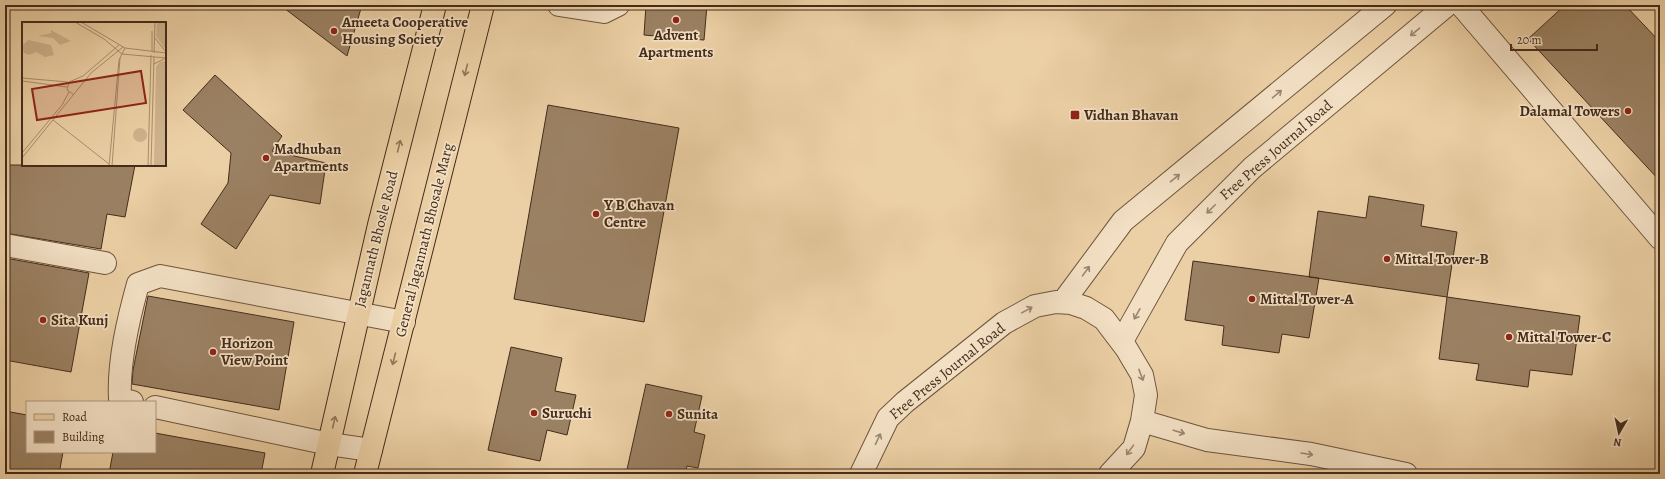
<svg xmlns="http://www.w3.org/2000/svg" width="1665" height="479" font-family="Alegreya,serif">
<rect width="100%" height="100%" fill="#ecd0a5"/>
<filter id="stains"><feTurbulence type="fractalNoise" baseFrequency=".005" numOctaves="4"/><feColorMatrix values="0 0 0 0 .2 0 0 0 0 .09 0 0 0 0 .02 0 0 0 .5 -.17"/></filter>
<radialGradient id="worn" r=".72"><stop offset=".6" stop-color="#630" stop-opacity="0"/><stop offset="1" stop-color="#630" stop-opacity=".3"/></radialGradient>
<path fill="#9b8163" stroke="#442c1b" d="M 280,5 L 362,5 L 347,56 Z
M 646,5 L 707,5 L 704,40 L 644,35 Z
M 1565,5 L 1625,5 L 1660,42 L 1660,181 L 1528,39 Z
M 215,75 L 282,136 L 272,151 L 326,163 L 320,204 L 270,195 L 236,249 L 201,224 L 228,183 L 231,153 L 183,110 Z
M 548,105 L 679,128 L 644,322 L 514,299 Z
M 5,165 L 135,165 L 125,217 L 107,214 L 101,249 L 5,233 Z
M 1369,196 L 1424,205 L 1421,226 L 1457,232 L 1447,297 L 1309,277 L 1318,211 L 1366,218 Z
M 5,258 L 89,273 L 71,372 L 5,360 Z
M 1193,261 L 1319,278 L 1309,338 L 1282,334 L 1279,353 L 1222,345 L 1224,326 L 1185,320 Z
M 148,296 L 294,322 L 279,410 L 132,384 L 133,370 Z
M 1447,297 L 1580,316 L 1572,375 L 1530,370 L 1528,387 L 1476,380 L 1479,364 L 1439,359 Z
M 511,347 L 562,358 L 555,391 L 576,395 L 567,435 L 547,430 L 540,461 L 488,450 Z
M 646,384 L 702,396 L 694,432 L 705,435 L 698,468 L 687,466 L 685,474 L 626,474 Z
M 5,411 L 27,415 L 27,452 L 63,452 L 59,474 L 5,474 Z
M 155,433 L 265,453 L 261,474 L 109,474 L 113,452 L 155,452 Z"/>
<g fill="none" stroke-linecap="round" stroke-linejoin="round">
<defs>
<path id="minor" d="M 559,5 L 604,12 L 618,5
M 1461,5 L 1660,238
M 5,245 L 105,263
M 1063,302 L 1123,221 L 1385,5
M 1122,341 L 1177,243 L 1252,168 L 1447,5
M 132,402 L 120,399 C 118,362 128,320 138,284 L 160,276 L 404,322
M 155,407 L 329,444 L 371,450
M 1142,421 L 1207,440 L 1311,454 L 1406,474
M 861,474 L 888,418 L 905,402 L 1004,323 L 1035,306 L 1056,302 L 1071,303 L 1086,308 L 1104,319 L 1126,348 L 1142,375 L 1146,395 L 1142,421 L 1134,448 L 1110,474"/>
<path id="major" d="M 322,474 L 379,225 L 435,5
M 365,474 L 483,5"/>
</defs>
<use href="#minor" stroke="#6e553e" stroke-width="24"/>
<use href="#major" stroke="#442c1b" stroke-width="24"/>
<use href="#minor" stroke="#f3e0c4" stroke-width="22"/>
<use href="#major" stroke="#ecd0a5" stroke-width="22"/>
</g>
<defs><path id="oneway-shaft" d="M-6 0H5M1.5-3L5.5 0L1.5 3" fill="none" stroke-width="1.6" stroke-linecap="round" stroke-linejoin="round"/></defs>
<g stroke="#9c8670">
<use href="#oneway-shaft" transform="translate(1415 32) rotate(140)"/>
<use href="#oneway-shaft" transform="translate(1277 94) rotate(-40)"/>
<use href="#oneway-shaft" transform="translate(1175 178) rotate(-40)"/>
<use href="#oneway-shaft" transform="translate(1211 209) rotate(135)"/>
<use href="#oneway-shaft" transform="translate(1086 271) rotate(-54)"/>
<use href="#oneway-shaft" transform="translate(1027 310) rotate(-29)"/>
<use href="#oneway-shaft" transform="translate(1137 314) rotate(119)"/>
<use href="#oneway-shaft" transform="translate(1141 375) rotate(70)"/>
<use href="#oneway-shaft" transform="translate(1179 432) rotate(16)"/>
<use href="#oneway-shaft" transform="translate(878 439) rotate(-65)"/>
<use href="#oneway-shaft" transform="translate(1130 450) rotate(126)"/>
<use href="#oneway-shaft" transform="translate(1307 454) rotate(9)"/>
</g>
<g stroke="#907659">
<use href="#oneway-shaft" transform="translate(466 70) rotate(104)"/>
<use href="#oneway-shaft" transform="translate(399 146) rotate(-76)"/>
<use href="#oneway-shaft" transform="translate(394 359) rotate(104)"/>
<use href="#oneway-shaft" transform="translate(334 422) rotate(-77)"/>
</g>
<g fill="#8f2418" stroke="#f3e0c4" stroke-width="1.5">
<circle cx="676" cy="20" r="4"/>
<circle cx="334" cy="31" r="4"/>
<circle cx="1628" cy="111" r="4"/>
<rect x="1070" y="110" width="10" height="10" rx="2"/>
<circle cx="266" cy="158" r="4"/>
<circle cx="596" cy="214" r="4"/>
<circle cx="1387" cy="259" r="4"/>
<circle cx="1252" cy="299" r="4"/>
<circle cx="43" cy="320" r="4"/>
<circle cx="1509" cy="337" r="4"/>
<circle cx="213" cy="352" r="4"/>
<circle cx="534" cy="413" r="4"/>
<circle cx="669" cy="414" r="4"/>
</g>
<g text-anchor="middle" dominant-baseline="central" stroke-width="3.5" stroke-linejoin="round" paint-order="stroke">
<g font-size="15" font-weight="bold" fill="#442c1b" stroke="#f3e0c4" text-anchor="start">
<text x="342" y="22">Ameeta Cooperative<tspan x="342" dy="17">Housing Society</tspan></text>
<text x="676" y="35" text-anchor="middle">Advent<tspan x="676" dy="17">Apartments</tspan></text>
<text x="1620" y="111" text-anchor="end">Dalamal Towers</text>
<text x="1084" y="115">Vidhan Bhavan</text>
<text x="274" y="149">Madhuban<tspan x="274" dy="17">Apartments</tspan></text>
<text x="604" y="205">Y B Chavan<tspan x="604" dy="17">Centre</tspan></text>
<text x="1395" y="259">Mittal Tower-B</text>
<text x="1260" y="299">Mittal Tower-A</text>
<text x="51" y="320">Sita Kunj</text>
<text x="1517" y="337">Mittal Tower-C</text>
<text x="221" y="343">Horizon<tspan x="221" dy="17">View Point</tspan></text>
<text x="542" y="413">Suruchi</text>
<text x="677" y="414">Sunita</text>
</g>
<g font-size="15" fill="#442c1b" stroke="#f3e0c4">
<text transform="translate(1276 150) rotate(-41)">Free Press Journal Road</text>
<text transform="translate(376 239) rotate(-76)">Jagannath Bhosle Road</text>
<text transform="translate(424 240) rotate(-76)">General Jagannath Bhosale Marg</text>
<text transform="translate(947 371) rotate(-39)">Free Press Journal Road</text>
</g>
</g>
<g transform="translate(22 22)">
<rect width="144" height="144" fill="#ecd0a5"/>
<path d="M 135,0 L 144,0 L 144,28 L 134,14 ZM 29,8 L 49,19 L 38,23 L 31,16 L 16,14 L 29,11 ZM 6,18 L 29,23 L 32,33 L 23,35 L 14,30 L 7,33 L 2,31 L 0,24 ZM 144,39 L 144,143 L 132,143 L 134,45 L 138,40 ZM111 113a7 7 0 1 1 14 0a7 7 0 1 1-14 0Z" fill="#cfb48e"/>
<path fill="none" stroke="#a98e6e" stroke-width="1" d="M 53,0 L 82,17 L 100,32 L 144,36M 59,0 L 103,26 L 144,31M 133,16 L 144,30M 130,29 L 130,9M 132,31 L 133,0M 132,42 L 144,36M 0,56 L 46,60M 0,59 L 45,65M 51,72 L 45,68 L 47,60 L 61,54 L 97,23M 31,98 L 87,142M 0,131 L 40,83 L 47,70M 0,136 L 69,51 L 101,25M 87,144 L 97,38 L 103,26M 90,144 L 98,36M 126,144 L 129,33M 129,144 L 132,35"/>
<path fill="#8f2418" fill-opacity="0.15" stroke="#8f2418" stroke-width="2" d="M 119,49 L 124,81 L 15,98 L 10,67 Z"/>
<rect width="144" height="144" fill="none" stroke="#442c1b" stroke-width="2"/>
</g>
<rect width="1665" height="479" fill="none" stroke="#ecd0a5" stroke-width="20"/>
<rect x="6" y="6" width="1653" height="467" fill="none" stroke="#442c1b" stroke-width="2"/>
<rect x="10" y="10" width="1645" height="459" fill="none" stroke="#442c1b"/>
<rect x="26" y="401" width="130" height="52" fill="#f3e0c4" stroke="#ad9880"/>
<rect x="34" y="414" width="20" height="6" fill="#ecd0a5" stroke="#ad9880"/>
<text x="62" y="421" font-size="12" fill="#442c1b">Road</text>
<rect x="34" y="431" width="20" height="12" fill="#9b8163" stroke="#ad9880"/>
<text x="62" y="441" font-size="12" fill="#442c1b">Building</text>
<g transform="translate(1619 433) rotate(189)" stroke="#f3e0c4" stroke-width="3" paint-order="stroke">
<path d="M0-3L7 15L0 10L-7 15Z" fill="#442c1b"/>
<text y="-6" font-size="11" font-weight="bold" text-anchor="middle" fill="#442c1b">N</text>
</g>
<path d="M1511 44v6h86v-6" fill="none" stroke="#442c1b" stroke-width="2"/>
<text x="1517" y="44" font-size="12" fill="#442c1b" stroke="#f3e0c4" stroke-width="3" paint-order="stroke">20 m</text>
<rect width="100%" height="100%" filter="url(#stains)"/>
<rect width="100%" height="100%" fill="url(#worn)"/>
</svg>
